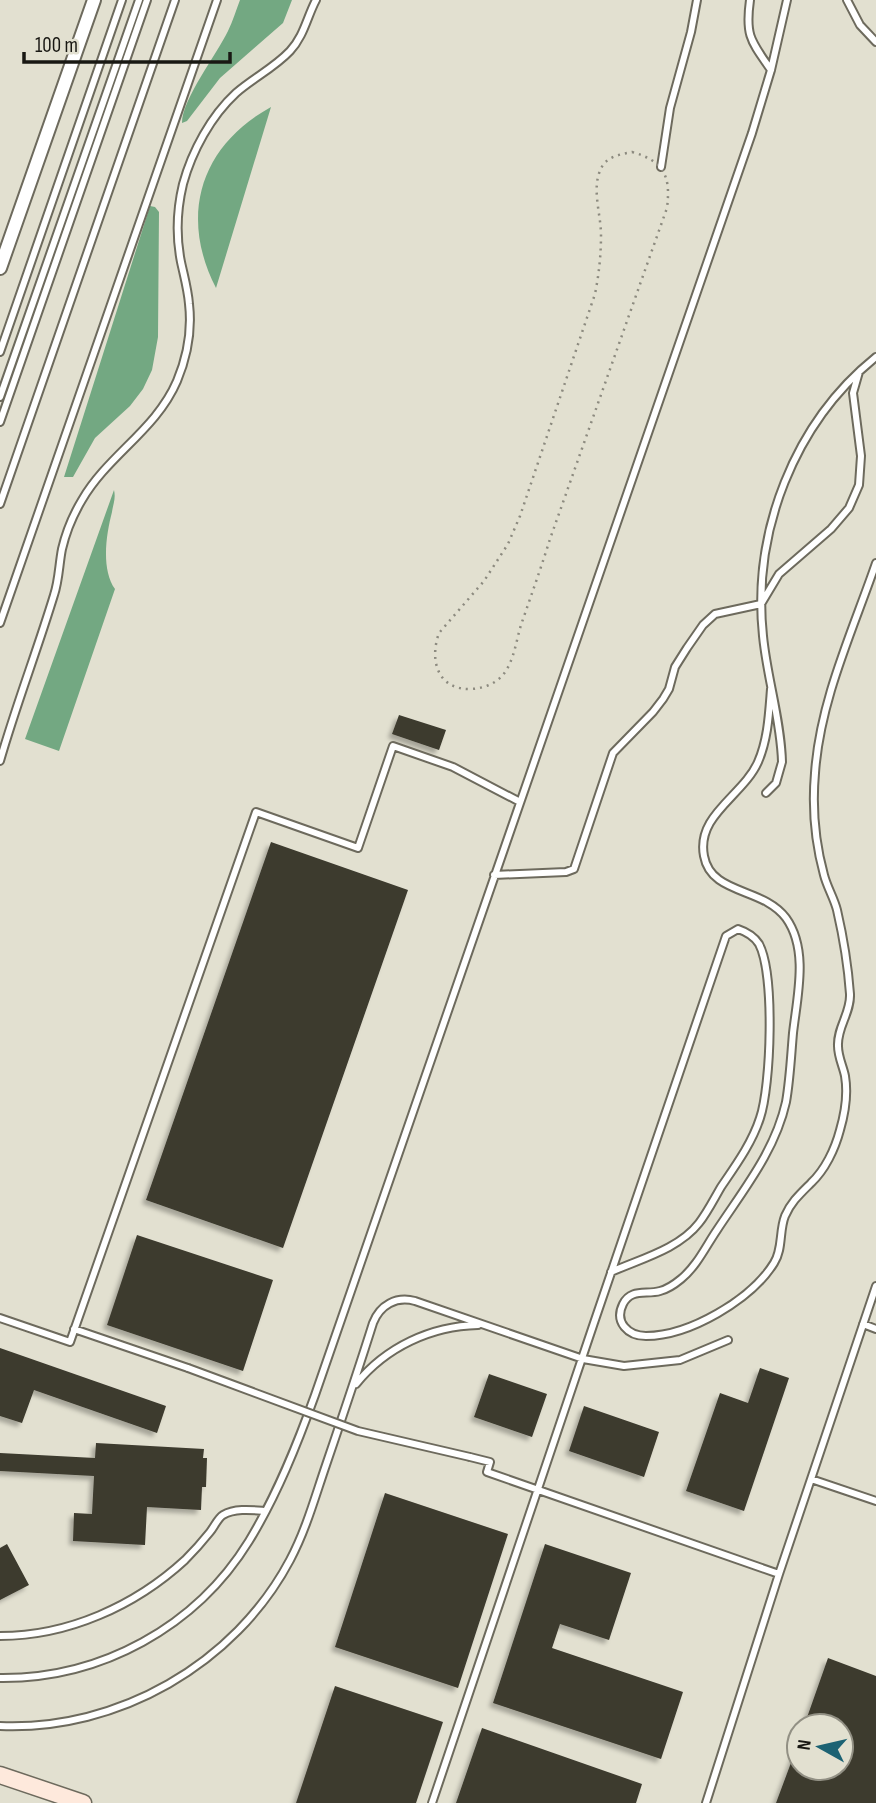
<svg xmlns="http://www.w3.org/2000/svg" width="876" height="1803" font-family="'Sofia Sans Condensed',sans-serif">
<defs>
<filter id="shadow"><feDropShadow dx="-4" dy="4" stdDeviation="2" flood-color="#0004"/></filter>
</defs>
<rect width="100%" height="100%" fill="#e2e0d0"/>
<path fill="#73a882" d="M 240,0 L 292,0 L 283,23 L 220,78 L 187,121 L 182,123 C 182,99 217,54 228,31 C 233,21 236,10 240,0 Z
M 271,107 L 216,288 C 179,216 200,146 271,107 Z
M 150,206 L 155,207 L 159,212 L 158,337 L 152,370 L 143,389 L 130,406 L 95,438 L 73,477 L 64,477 Z
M 114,490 C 116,499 113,504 112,512 C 106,535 101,569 115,589 L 59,751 L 25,739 Z"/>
<path fill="#3c3a2e" filter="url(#shadow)" d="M 399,715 L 446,730 L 439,750 L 392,734 Z
M 271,842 L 408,890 L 283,1248 L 146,1200 Z
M 137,1235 L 273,1280 L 243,1371 L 107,1325 Z
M 0,1348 L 166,1406 L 157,1433 L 34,1390 L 22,1423 L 0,1416 Z
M 760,1368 L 789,1378 L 744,1511 L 686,1491 L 720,1393 L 748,1403 Z
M 489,1374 L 547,1394 L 532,1437 L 474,1417 Z
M 584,1406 L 659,1432 L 644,1477 L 569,1451 Z
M 96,1443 L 204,1449 L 203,1458 L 207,1458 L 206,1487 L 202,1487 L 201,1510 L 147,1507 L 145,1545 L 73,1541 L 74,1513 L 92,1514 L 94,1476 L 0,1471 L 0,1453 L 95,1458 Z
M 385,1493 L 508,1534 L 458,1688 L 335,1647 Z
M 7,1544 L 29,1585 L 0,1600 L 0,1548 Z
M 545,1544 L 631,1573 L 609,1640 L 560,1624 L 552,1648 L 683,1692 L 661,1759 L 493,1703 Z
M 828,1658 L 876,1676 L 876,1803 L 776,1803 L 798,1744 L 799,1768 L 841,1768 L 841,1726 L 804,1726 Z
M 335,1686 L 443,1722 L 416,1803 L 296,1803 Z
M 482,1728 L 642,1784 L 636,1803 L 456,1803 Z"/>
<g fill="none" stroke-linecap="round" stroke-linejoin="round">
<defs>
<path id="lane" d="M 750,0 C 745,36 751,41 771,70
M 847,0 L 860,25 L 876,42
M 661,167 L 670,108 L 691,32 L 697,0
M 0,352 L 122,0
M 0,397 L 139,0
M 0,422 L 147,0
M 0,504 L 175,0
M 0,623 L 217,0
M 771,689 C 769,714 768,739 758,762 C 743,796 696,815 704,856 C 711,895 763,887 786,918 C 809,950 797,997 793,1033 C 791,1056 790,1079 786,1102 C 775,1151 744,1189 717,1230 C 706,1246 697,1266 681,1279 C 675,1284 668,1289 660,1291 C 646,1295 631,1288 623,1304 C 614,1322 628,1336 646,1336 C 689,1336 751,1300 774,1263 C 783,1249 779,1231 785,1216 C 791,1202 800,1194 811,1183 C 825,1170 835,1149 840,1130 C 845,1113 848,1094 845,1076 C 843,1066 838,1057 838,1046 C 837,1027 851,1013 850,994 C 848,966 843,936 837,910 C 834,898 827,887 824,875 C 815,842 812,807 815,773 C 820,700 853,630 876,563
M 0,761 C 16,705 37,651 54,595 C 59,580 59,564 62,549 C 66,532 73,515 82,500 C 108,455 156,430 177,381 C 187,357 192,330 189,304 C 188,290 184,276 181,262 C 176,237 177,209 183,184 C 192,151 211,116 236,93 C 253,78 274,68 290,51 C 304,36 307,17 316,0
M 766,793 L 776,783 L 782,762 C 781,720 767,678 763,636 C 752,532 794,423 876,357
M 494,875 L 566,872 L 574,869 L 613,753 L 653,712 L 663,699 L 669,689 L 675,667 L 687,648 L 703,625 L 715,614 L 761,604 L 779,574 L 831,529 L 849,508 L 859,485 L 861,456 L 853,393 L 859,372
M 0,1318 L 70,1342 L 256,812 L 358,848 L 393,746 L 453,767 L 520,802
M 863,1324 L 876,1329
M 74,1329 L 188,1368
M 356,1384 C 386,1347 431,1326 478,1325
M 470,1457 L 490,1462 L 487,1472 L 779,1574
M 811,1479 L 876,1501
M 0,1636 C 68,1636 135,1606 185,1560 C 194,1551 202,1542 210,1532 C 214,1527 218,1518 223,1515 C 235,1508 252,1510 265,1511
M 0,1678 C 101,1679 196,1627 249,1541 C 277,1495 297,1445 315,1395 L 752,133 L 771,70 L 787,0
M 0,1726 C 118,1731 235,1664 290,1560 C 306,1530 315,1497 326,1465 C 342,1418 358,1371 373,1323 C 380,1305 396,1296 415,1301 L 583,1359 L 624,1366 L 680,1360 L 728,1340
M 432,1803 C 529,1513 627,1225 726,936 L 738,929 C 747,932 754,936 759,944 C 775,974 771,1086 760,1118 C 752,1143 736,1165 721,1187 C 714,1199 707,1213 699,1223 C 679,1249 640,1259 611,1272
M 706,1803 L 779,1574 L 876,1286"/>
<path id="street" d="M 0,268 L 94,0"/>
<path id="secondary" d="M 0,1775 L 83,1803"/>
</defs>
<use href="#lane" stroke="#6d6a5d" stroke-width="10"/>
<use href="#street" stroke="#6d6a5d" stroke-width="16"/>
<use href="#secondary" stroke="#6d6a5d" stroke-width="19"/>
<path stroke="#8c8a7f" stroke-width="2.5" stroke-dasharray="2 5" stroke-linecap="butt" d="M 632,152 C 664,161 671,176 667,208 C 628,318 589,429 550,539 C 541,568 531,596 521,625 C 517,638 515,653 509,665 C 502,681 488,688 471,689 C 438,690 429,661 439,633 L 484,581 L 508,544 L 520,516 L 595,294 C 599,274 601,255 601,235 C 601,213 590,185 603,165 C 609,156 622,154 632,152 Z"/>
<use href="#lane" stroke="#fff" stroke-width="6"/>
<use href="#street" stroke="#fff" stroke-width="12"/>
<use href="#secondary" stroke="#fee9dc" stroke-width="16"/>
<defs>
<path id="lane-bridge" d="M 188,1368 L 358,1431 L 470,1457"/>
</defs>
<use href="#lane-bridge" stroke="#6d6a5d" stroke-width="10" stroke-linecap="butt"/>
<use href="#lane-bridge" stroke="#fff" stroke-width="6"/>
</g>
<g transform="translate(820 1747) rotate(278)"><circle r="33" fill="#e2e0d0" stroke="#929084" stroke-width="2"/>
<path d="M0-5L12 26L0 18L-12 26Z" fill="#1c6273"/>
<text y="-10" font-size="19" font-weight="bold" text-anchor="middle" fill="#191813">N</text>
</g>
<path d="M24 52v10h206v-10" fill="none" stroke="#191813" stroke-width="3.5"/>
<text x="35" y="52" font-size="21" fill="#191813" stroke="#e2e0d0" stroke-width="5" paint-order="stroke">100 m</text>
</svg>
